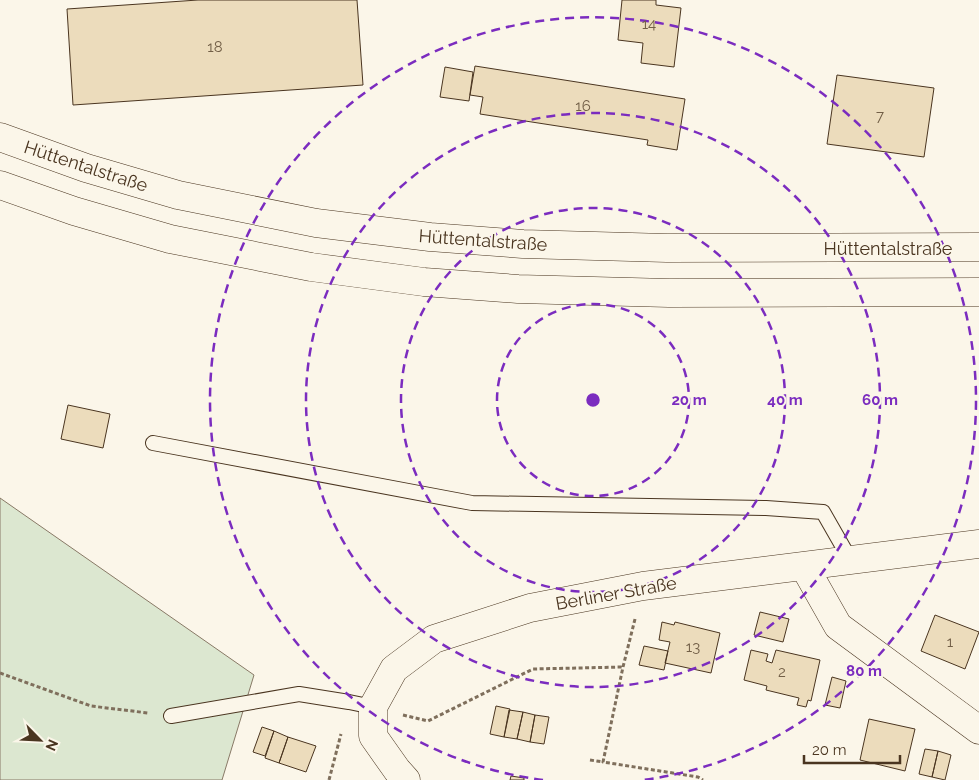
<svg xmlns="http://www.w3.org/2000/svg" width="979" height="780" font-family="Raleway,sans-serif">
<rect width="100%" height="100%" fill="#fbf6e9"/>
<path fill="#dce7d0" stroke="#887966" d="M 0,498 L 254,675 L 222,780 L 0,780 Z"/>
<path fill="#ecdcbc" stroke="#4a3520" d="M 198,0 L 357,0 L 363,85 L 73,105 L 67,9 Z
M 622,0 L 656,0 L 656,5 L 681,8 L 674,67 L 641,63 L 643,43 L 618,40 Z
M 475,66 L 685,99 L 677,150 L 647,145 L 648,140 L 480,114 L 483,97 L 470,95 Z
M 445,67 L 473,72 L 469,101 L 440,97 Z
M 837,75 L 934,88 L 924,157 L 827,144 Z
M 68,405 L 110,414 L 103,448 L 61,439 Z
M 760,612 L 789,619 L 783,642 L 754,635 Z
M 935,615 L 979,632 L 965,669 L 921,651 Z
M 662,622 L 674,625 L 675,622 L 720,633 L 711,673 L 665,663 L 670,642 L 659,640 Z
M 644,646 L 668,651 L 664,670 L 639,665 Z
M 751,650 L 768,654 L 766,661 L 772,663 L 776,650 L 820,660 L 811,701 L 808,700 L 806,707 L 797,705 L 799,698 L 766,690 L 767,686 L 744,680 Z
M 832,677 L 846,681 L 840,708 L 825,705 Z
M 496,706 L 510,709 L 504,737 L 490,734 Z
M 509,710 L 523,712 L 517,739 L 504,737 Z
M 523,712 L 535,715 L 530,742 L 517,739 Z
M 535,715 L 549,717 L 544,744 L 530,742 Z
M 869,719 L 915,729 L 905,771 L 860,760 Z
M 262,727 L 274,731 L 265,756 L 253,752 Z
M 274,731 L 288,737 L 279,763 L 265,758 Z
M 288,737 L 316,746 L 306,772 L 279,763 Z
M 925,749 L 938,751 L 932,777 L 919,774 Z
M 938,751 L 951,755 L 945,780 L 932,777 Z
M 511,776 L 524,778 L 524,780 L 510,780 Z"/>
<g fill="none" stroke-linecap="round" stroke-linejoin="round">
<defs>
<path id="lane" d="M 153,443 L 472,503 L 766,508 L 823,512 L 851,561
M 171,716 L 299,694 L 349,702 L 373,707"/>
<path id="street" d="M 804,566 L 838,626 L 979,730
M 406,780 L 397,770 L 373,736 L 373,707 L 394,669 L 434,639 L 530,608 L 643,586 L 979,544"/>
<path id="highway" d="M 0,137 L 86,168 L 178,195 L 316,223 L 430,237 L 523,244 L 667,248 L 979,247
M 0,185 L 74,211 L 170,239 L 311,267 L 424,282 L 518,289 L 669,293 L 979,292"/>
</defs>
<use href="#lane" stroke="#4a3520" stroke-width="16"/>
<use href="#street" stroke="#4a3520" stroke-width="29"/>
<use href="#highway" stroke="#4a3520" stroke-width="29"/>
<path stroke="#7f6f5c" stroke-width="3" stroke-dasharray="4 2.5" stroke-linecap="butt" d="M 635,619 L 623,667 L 603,762 L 698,777 L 703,780
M 0,673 L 91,706 L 148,713
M 403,715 L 428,721 L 533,669 L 623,667
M 590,760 L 603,762
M 329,780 L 341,734"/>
<use href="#lane" stroke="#fbf6e9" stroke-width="14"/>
<use href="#street" stroke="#fbf6e9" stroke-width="28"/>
<use href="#highway" stroke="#fbf6e9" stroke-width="28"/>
</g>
<g fill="none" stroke="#7b2cbf" stroke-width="2.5" stroke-dasharray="9 6">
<circle cx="593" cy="400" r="96"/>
<circle cx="593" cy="400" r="192"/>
<circle cx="593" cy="400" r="287"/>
<path d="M543 780A383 383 0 1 1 643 780"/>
</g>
<g text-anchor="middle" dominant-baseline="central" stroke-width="4" stroke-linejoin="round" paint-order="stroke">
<g font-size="15" fill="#725f47">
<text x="649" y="24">14</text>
<text x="215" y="47">18</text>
<text x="583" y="106">16</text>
<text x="880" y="116">7</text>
<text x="950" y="642">1</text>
<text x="693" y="647">13</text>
<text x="782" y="672">2</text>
</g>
<g font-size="18" fill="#4a3520" stroke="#fbf6e9">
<text transform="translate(86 166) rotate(18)">Hüttentalstraße</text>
<text transform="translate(483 240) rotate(4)">Hüttentalstraße</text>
<text x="888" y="248">Hüttentalstraße</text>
<text transform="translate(616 593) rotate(-10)">Berliner Straße</text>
</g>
</g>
<circle cx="593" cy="400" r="8" fill="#7b2cbf" stroke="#fbf6e9" stroke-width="2.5"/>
<g font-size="15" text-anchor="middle" font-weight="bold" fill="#7b2cbf" stroke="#fbf6e9" stroke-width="4" stroke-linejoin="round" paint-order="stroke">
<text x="689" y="405">20 m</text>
<text x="785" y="405">40 m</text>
<text x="880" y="405">60 m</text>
<text x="864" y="676">80 m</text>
</g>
<g transform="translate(40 740) rotate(114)" stroke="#fbf6e9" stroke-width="4" paint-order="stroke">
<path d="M0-4L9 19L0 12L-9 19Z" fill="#4a3520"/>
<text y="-8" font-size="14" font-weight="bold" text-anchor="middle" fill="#4a3520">N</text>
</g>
<path d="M804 755v8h96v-8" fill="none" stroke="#4a3520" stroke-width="2.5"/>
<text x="812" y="755" font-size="15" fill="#4a3520" stroke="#fbf6e9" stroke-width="4" paint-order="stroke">20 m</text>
</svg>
